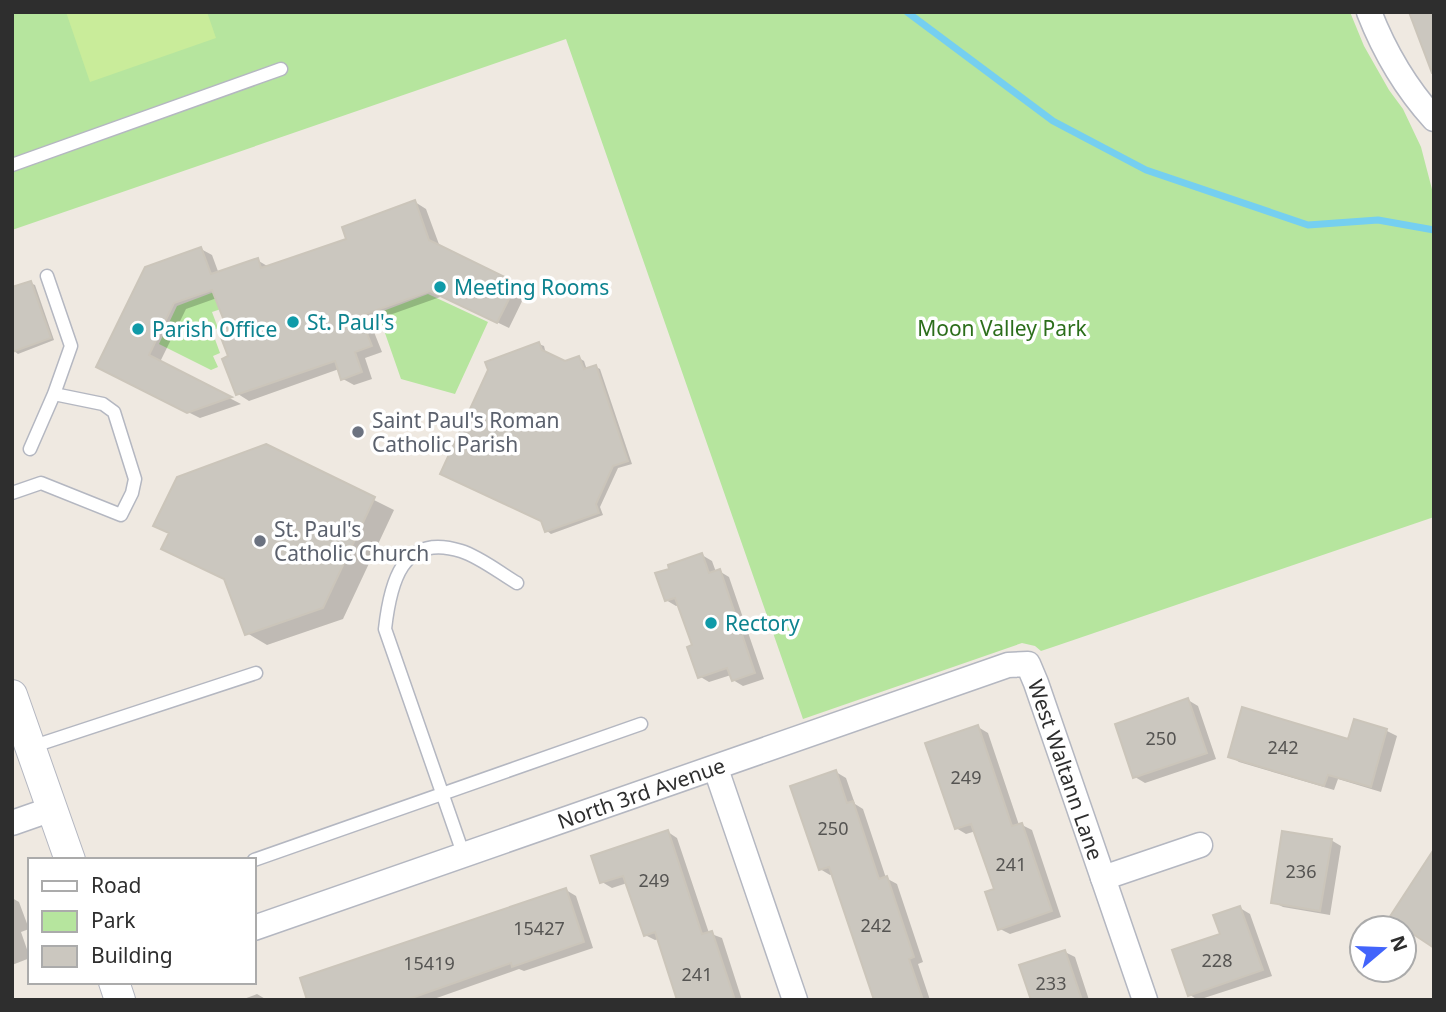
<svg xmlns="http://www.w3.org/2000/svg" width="1446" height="1012" font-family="'Noto Sans',sans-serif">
<rect width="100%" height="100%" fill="#efe9e1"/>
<path fill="#b6e59e" d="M 12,12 L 1350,12 L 1364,46 L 1389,90 L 1403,109 L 1421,147 L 1434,197 L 1434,517 L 1053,647 L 1041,651 L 1035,646 L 1022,643 L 803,719 L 566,39 L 12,230 Z
M 214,292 L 221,309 L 212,312 L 218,328 L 212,331 L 220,353 L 213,356 L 218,367 L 211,370 L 159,344 L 177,306 Z
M 428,294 L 488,322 L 455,394 L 401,379 L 378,313 Z"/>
<path fill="#c9ec9a" d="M 66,12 L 207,12 L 216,38 L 90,82 Z"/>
<path fill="#0003" d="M 415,202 L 426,209 L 440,247 L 527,291 L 509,328 L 443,296 L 370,322 L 382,352 L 365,358 L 372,379 L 354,385 L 343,379 L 339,369 L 249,401 L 238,394 L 230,357 L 230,332 L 217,298 L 186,309 L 160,362 L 241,404 L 200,418 L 109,373 L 201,249 L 212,255 L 219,274 L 257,260 L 269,267 L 348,240 Z
M 30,283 L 35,285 L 54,340 L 18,354 L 14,351 Z
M 539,344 L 544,346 L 546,354 L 565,363 L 579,358 L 584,361 L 587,370 L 596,367 L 600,369 L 632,464 L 618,468 L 600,507 L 603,515 L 551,534 L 547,531 Z
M 266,446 L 394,510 L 343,619 L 267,645 L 247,633 L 226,580 L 163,549 L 171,534 Z
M 702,555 L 712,561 L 716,572 L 719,571 L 729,577 L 764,679 L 743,686 L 733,680 L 731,675 L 709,682 L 699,676 L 694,646 L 680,605 L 676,606 L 666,600 Z
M 1188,700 L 1198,706 L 1216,759 L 1145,783 L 1135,777 Z
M 1355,722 L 1387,731 L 1397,736 L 1381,792 L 1338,779 L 1334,790 L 1239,762 L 1230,756 L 1349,741 Z
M 978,727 L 988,733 L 1019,825 L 1022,825 L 1032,830 L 1061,917 L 1010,934 L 1000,929 L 996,891 L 976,831 L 966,834 L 956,828 Z
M 836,772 L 846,778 L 855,804 L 863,809 L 886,878 L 897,884 L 923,962 L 918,964 L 930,1000 L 876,1000 L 833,874 L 830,875 L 820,869 Z
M 668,832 L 677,838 L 709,933 L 722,938 L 742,1000 L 678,1000 L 659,939 L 655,940 L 645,935 L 627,883 L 612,888 L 602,882 Z
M 1331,840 L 1341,846 L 1330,915 L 1283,907 L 1273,902 Z
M 566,890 L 576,896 L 593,948 L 524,971 L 519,969 L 431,1000 L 309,1000 Z
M 12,898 L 19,902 L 29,929 L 21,932 L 30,958 L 12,965 Z
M 1240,908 L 1250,914 L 1272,976 L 1198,1000 L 1190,995 L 1222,935 Z
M 1065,952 L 1075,957 L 1089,1000 L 1033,1000 Z
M 257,994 L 267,1000 L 241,1000 Z"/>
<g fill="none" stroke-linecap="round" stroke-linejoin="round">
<path stroke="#75cff0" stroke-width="7" d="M 907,12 L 1053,121 L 1146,170 L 1308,225 L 1378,220 L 1434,230"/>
</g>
<path fill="#cbc7bf" stroke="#cbc5ba" stroke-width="2" d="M 1409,12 L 1434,12 L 1434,73 L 1432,73 Z
M 415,200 L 429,240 L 517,283 L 497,323 L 430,291 L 360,316 L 372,346 L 355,352 L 362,372 L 341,380 L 335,361 L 236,395 L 222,359 L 228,356 L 220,335 L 228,331 L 212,290 L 174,303 L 149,355 L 232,397 L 187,413 L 96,367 L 145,267 L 201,247 L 211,274 L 258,258 L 261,268 L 346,239 L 342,227 Z
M 31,281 L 51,338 L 12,352 L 12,287 Z
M 539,342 L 542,350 L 565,361 L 579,356 L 584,369 L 596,365 L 628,461 L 613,466 L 596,504 L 599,513 L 545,532 L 541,521 L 440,474 L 488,370 L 485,362 Z
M 266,444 L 375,497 L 323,608 L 245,635 L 224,579 L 161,549 L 169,533 L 153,526 L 177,477 Z
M 702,553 L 709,573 L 720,569 L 755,673 L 732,681 L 727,668 L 698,678 L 687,647 L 692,645 L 675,598 L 665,601 L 655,573 L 669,569 L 668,565 Z
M 1188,698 L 1207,753 L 1133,778 L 1115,724 Z
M 1242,707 L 1348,739 L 1354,719 L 1387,729 L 1371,787 L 1328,775 L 1324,786 L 1228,757 Z
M 978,725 L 1012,826 L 1022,823 L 1052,911 L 998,930 L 985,892 L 994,889 L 971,824 L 955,829 L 925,743 Z
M 836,770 L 847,803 L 853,801 L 879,879 L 887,876 L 914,957 L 909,959 L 923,1000 L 874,1000 L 829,867 L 819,870 L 790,786 Z
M 668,830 L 702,934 L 712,931 L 735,1000 L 677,1000 L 655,932 L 644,936 L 623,876 L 600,883 L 591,856 Z
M 1282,831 L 1332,839 L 1320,911 L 1271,903 Z
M 1434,849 L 1434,948 L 1389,918 Z
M 566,888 L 584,942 L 512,967 L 511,963 L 406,1000 L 307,1000 L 300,978 Z
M 1240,906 L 1263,970 L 1188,996 L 1172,950 L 1220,934 L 1213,915 Z
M 1065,950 L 1082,1000 L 1031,1000 L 1019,965 Z"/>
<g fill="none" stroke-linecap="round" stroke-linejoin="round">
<defs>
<path id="service" d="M 12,165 L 281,69
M 30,449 L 54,394 L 71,346 L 47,276
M 12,493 L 41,483 L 121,515 L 132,493 L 135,479 L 114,412 L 103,404 L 54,394
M 31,747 L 256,673
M 464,856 L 385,629 C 390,585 401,532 461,551 C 480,557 500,573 517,583
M 254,860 L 641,724"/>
<g id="minor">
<path d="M 1369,12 C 1385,53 1405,87 1434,119"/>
<path d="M 716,769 L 795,1000"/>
<path d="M 12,823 L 52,809"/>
<path d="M 1103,878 L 1200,845"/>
<path id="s1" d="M 254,928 L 1008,665 L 1028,664 L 1036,683 L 1145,1000"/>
</g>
<path id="tertiary" d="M 12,695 L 70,860
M 114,982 L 120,1000"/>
</defs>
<use href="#service" stroke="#b4b7c1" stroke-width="15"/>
<use href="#minor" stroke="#b4b7c1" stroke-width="27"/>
<use href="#tertiary" stroke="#b4b7c1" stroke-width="32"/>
<use href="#service" stroke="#fff" stroke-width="12"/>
<use href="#minor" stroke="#fff" stroke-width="24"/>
<use href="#tertiary" stroke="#fff" stroke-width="30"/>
</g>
<g fill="#0f9aa8" stroke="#fff" stroke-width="2.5">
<circle cx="440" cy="287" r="7"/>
<circle cx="293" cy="322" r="7"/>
<circle cx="138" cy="329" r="7"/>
<circle cx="711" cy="623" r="7"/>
</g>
<g fill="#6b7280" stroke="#fff" stroke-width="2.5">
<circle cx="358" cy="432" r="7"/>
<circle cx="260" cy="541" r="7"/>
</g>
<g text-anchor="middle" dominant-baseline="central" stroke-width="7" stroke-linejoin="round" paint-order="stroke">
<g font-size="18" fill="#555452">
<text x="1161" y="738">250</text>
<text x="1283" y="747">242</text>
<text x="966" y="777">249</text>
<text x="833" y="828">250</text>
<text x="1011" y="864">241</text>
<text x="1301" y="871">236</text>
<text x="654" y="880">249</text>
<text x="876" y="925">242</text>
<text x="539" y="928">15427</text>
<text x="1217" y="960">228</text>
<text x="429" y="963">15419</text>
<text x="697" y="974">241</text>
<text x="1051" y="983">233</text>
</g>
<g font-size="21" fill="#0d838f" stroke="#fff" text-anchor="start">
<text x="454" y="287">Meeting Rooms</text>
<text x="307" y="322">St. Paul's</text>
<text x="152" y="329">Parish Office</text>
<text x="725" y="623">Rectory</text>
</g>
<g font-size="21" fill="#2c6e1b" stroke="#fff">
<text x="1002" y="328">Moon Valley Park</text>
</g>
<g font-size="21" fill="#5b616d" stroke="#fff" text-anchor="start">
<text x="372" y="420">Saint Paul's Roman<tspan x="372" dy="24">Catholic Parish</tspan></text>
<text x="274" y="529">St. Paul's<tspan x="274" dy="24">Catholic Church</tspan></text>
</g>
<g font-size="21" fill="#2e2e2e" stroke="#fff">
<text stroke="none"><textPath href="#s1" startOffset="931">West Waltann Lane</textPath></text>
<text stroke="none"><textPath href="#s1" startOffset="410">North 3rd Avenue</textPath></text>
</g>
</g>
<rect width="1446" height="1012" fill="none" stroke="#2e2e2e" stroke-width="28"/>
<rect x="28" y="858" width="228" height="126" fill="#ffffff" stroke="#ababab" stroke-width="2"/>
<rect x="42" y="881" width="35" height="10" fill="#ffffff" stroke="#ababab" stroke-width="2"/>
<text x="91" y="893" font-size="21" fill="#2e2e2e">Road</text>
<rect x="42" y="911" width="35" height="21" fill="#b6e59e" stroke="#ababab" stroke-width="2"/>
<text x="91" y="928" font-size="21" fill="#2e2e2e">Park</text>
<rect x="42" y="946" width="35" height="21" fill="#cbc7bf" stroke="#ababab" stroke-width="2"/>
<text x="91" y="963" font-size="21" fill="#2e2e2e">Building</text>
<g transform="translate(1383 949) rotate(71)"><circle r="33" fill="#ffffff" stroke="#ababab" stroke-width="2"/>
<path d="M0-5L12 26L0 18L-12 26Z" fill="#4264fb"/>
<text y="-10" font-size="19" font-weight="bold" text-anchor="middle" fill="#2e2e2e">N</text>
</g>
</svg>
